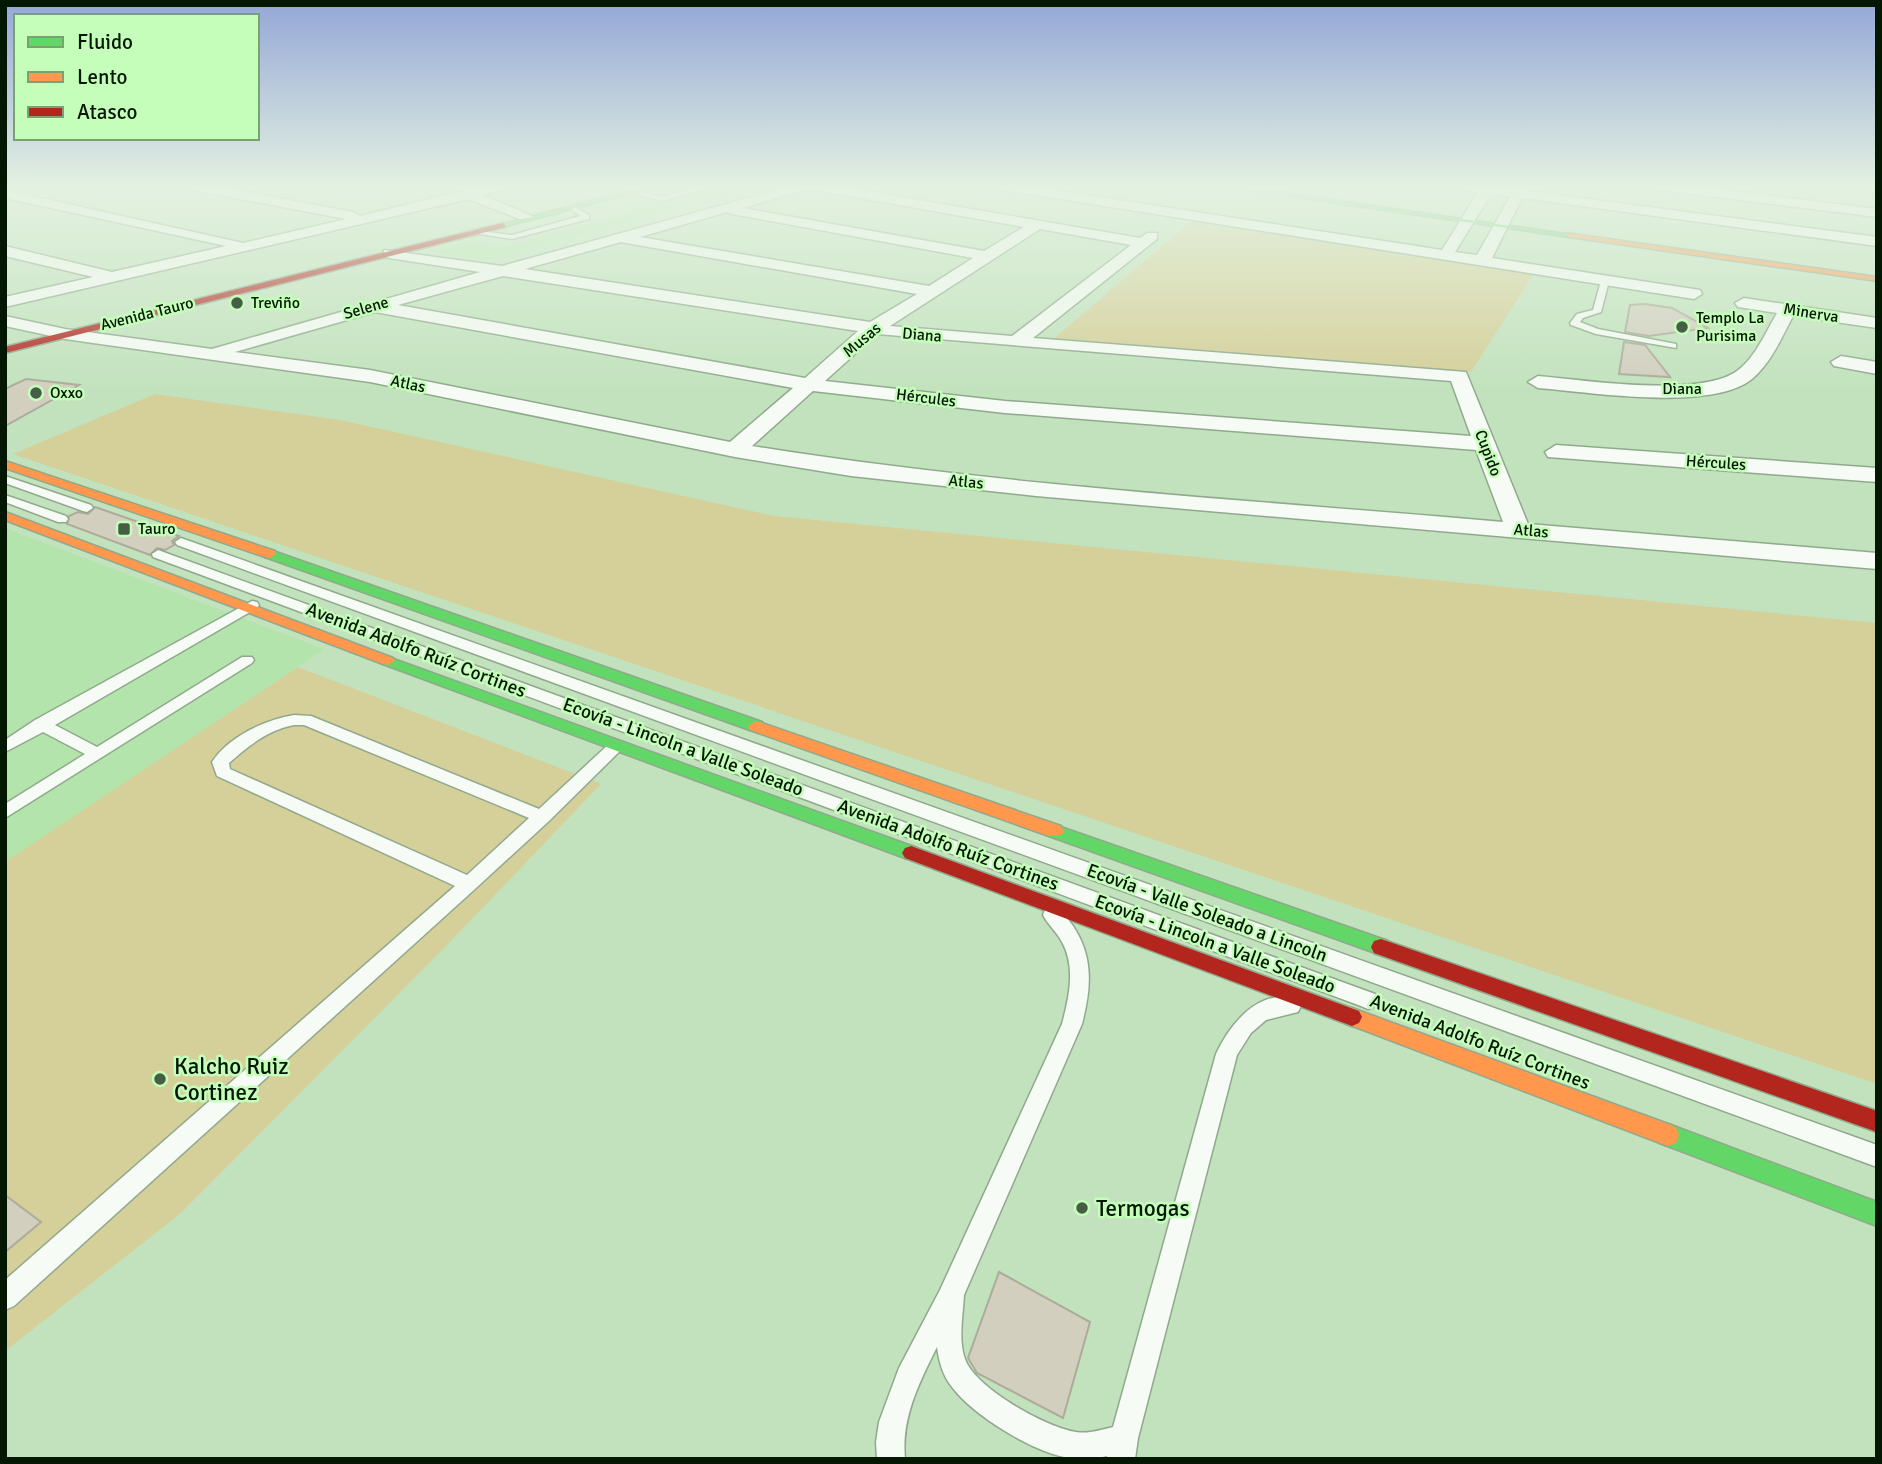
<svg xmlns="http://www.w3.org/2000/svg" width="1882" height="1464" font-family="Signika,sans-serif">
<rect width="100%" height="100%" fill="#c2e2bd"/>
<path fill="#b3e4ab" d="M 725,186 L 767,186 L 489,260 L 434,252 L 466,241 L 509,245 L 633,211 L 610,202 L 634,196 L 659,203 Z
M 5,528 L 324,649 L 5,862 Z"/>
<path fill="#d5cf99" d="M 1194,219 L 1534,274 L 1471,372 L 1051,341 Z
M 155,394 L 340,420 L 774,516 L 1877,623 L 1877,1084 L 13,454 Z
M 298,667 L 601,784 L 447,945 L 181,1213 L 5,1351 L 5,862 Z"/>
<path fill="#d2cfbf" stroke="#adab9a" stroke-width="2" d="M 1645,304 L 1672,308 L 1708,328 L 1649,336 L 1625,332 L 1630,305 Z
M 1624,342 L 1645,345 L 1670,377 L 1619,374 Z
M 26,379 L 79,385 L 5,426 L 5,389 Z
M 95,507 L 179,536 L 172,541 L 174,545 L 165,550 L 157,548 L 150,555 L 67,524 L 69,516 L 78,512 L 88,514 Z
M 5,1195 L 41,1222 L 5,1252 Z
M 999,1272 L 1090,1322 L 1063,1418 L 977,1373 L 968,1358 Z"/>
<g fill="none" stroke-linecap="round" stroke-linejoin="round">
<defs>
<path id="lane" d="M 705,186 L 716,186 L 662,201 L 630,192 L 633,190 L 662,197 Z
M 572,205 L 589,215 L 589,219 L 512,239 L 468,232 L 472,230 L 512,235 L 580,216 L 570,208 Z
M 1605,279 L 1609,281 L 1601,312 L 1583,318 L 1580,322 L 1598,329 L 1676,344 L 1676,348 L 1596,334 L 1571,325 L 1570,323 L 1577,314 L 1593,310 L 1601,281 Z
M 5,476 L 91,505 L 93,508 L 87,512 L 83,511 L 5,483 Z
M 5,495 L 66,516 L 68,519 L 66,522 L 58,522 L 5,502 Z
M 181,538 L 1877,1145 L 1877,1167 L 177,545 L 175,542 Z
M 158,550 L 1375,994 L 1378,1000 L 1375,1006 L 1368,1009 L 1361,1006 L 153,557 L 152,554 Z
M 252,601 L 257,602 L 259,605 L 257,608 L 55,725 L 97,747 L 242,657 L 252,657 L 254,660 L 252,663 L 5,818 L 5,804 L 85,754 L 43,732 L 5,752 L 5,740 L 35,720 Z
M 294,715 L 311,716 L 539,809 L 610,743 L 616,742 L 624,747 L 549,821 L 475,889 L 14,1306 L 5,1310 L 5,1280 L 455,886 L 217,776 L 212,762 C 229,736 265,720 294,715 ZM 294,725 L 304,725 L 529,818 L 467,875 L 230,769 L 229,763 C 248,746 268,730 294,725 Z
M 1052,907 C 1061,910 1067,918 1073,926 C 1094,957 1091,989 1082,1024 L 964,1295 C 963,1315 958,1340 965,1359 C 975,1388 1047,1428 1076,1432 C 1088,1434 1101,1430 1113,1427 L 1216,1054 C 1230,1024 1260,986 1298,1000 L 1301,1006 L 1298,1012 L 1266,1020 L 1251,1033 L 1237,1055 L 1138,1438 L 1135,1459 L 1107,1459 L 1107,1456 C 1096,1459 1082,1460 1070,1458 C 1034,1453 974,1416 952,1387 C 943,1376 939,1362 937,1347 C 919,1383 901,1418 905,1459 L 877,1459 L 876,1442 L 879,1422 L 899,1368 L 940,1290 L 1062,1024 C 1069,998 1076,967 1062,942 C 1057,932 1048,925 1043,915 L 1045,910 Z"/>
<path id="street" d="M 186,186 L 214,186 L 353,212 L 360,216 L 467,190 L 514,186 L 483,195 L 534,217 L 522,220 L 468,199 L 5,307 L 5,297 L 93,277 L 5,256 L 5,246 L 112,272 L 226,246 L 5,198 L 5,190 L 243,243 L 346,219 L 193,190 Z
M 791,186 L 837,186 L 1140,238 L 1147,233 L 1157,233 L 1157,239 L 1033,338 L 1466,372 L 1528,524 L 1877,553 L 1877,569 L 1036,496 L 851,476 L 735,457 L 370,382 L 65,339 L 5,326 L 5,316 L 65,329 L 212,349 L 480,272 L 389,258 L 384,256 L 384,250 L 502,266 ZM 810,188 L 815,190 L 1024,227 L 984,251 L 743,208 ZM 727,212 L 732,214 L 973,258 L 929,286 L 640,237 ZM 1040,229 L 1131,245 L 1012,336 L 890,326 ZM 621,242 L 626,243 L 917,294 L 870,322 L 525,269 ZM 503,276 L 858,331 L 805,378 L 398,305 ZM 375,312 L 793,388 L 730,442 L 370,370 L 235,352 ZM 877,334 L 1451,381 L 1471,436 L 1005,401 L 825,381 ZM 813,391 L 1005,413 L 1476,450 L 1503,522 C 1252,500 1000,486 752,446 Z
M 996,186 L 1028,186 L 1442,250 L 1478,192 L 1454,186 L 1514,189 L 1515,186 L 1529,186 L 1526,191 L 1877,237 L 1877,246 L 1522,198 L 1492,258 L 1700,290 L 1702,294 L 1694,299 L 1003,190 ZM 1491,194 L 1510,197 L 1477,255 L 1455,252 Z
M 1654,186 L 1692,186 L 1877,209 L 1877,217 L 1661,190 Z
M 1744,298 L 1877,318 L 1877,328 L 1793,316 C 1782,337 1771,363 1752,379 C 1711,412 1589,392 1538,388 L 1528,382 L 1538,376 C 1584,380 1700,398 1737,371 C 1755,358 1766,332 1777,313 L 1738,307 L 1735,303 Z
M 1841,356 L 1877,362 L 1877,374 L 1834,366 L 1831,362 Z
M 1556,445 L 1877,468 L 1877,482 L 1548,457 L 1545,452 Z"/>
<path id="fast" d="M 648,186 L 659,186 L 503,227 L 499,225 Z
M 1220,186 L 1236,186 L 1573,235 L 1569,237 Z
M 270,550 L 762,722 L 764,726 L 756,731 L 750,730 L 265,557 L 264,554 Z
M 388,657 L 917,848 L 920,853 L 917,858 L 905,858 L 383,664 L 381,661 Z
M 1055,825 L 1388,941 L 1391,947 L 1388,953 L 1381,955 L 1049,836 L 1046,831 L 1049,826 Z
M 1668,1124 L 1877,1202 L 1877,1226 L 1660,1143 L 1657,1135 L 1660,1127 Z"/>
<path id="slow" d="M 1566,233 L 1877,277 L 1877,281 L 1569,237 Z
M 5,461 L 275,551 L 276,554 L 270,558 L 265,557 L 5,468 Z
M 5,512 L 393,658 L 395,661 L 388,665 L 383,664 L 5,520 Z
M 756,721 L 1061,826 L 1064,831 L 1061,836 L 1049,836 L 750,730 L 748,726 Z
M 1352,1008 L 1668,1124 L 1676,1127 L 1679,1135 L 1676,1143 L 1668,1146 L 1345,1023 L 1342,1017 L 1345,1011 Z"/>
<path id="jam" d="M 503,223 L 506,227 L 5,353 L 5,347 Z
M 911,846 L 1359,1011 L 1362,1017 L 1359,1023 L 1352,1026 L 905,858 L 902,853 L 905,848 Z
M 1381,939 L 1877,1111 L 1877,1132 L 1374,953 L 1371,947 L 1374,941 Z"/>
</defs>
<use href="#lane" stroke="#90a98d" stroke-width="3"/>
<use href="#street" stroke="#90a98d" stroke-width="3"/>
<use href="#fast" stroke="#90a98d" stroke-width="3"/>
<use href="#slow" stroke="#90a98d" stroke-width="3"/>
<use href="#jam" stroke="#90a98d" stroke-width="3"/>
<use href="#lane" fill="#f6fbf5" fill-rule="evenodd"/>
<use href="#street" fill="#f6fbf5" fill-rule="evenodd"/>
<use href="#fast" fill="#63d668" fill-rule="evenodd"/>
<use href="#slow" fill="#ff974d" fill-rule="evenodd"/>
<use href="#jam" fill="#b3261e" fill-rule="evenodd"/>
</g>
<linearGradient id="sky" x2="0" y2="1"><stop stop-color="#94a7d7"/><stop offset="0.48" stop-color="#e4f2e1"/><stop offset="1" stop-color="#e4f2e1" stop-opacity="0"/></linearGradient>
<rect width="1882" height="391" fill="url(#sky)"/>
<g fill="#465e43" stroke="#c5feba" stroke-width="2.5">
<circle cx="237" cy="303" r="7"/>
<circle cx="1682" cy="327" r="7"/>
<circle cx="36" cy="393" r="7"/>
<rect x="117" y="522" width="14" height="14" rx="3.5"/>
<circle cx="160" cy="1079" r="7"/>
<circle cx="1082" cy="1208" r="7"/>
</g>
<g text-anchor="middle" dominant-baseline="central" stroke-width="5" stroke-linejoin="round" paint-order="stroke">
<g font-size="16" fill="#041702" stroke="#c5feba" text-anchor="start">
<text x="251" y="303">Treviño</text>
<text x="1696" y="318">Templo La<tspan x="1696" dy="18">Purisima</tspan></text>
<text x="50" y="393">Oxxo</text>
<text x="138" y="529">Tauro</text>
</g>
<g font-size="16" fill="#041702" stroke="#c5feba">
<text transform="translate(366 308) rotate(-16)">Selene</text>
<text transform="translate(1811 313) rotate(9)">Minerva</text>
<text transform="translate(147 314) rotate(-14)">Avenida Tauro</text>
<text transform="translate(922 335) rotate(5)">Diana</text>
<text transform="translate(862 340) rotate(-40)">Musas</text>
<text transform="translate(408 384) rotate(12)">Atlas</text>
<text x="1682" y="389">Diana</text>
<text transform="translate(926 398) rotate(7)">Hércules</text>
<text transform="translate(1488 453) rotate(69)">Cupido</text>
<text transform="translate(1716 463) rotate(4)">Hércules</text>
<text transform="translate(966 482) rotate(6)">Atlas</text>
<text transform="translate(1531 531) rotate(5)">Atlas</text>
</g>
<g font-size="19" fill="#041702" stroke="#c5feba">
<text transform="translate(416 650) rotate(21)">Avenida Adolfo Ruíz Cortines</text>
<text transform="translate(683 747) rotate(20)">Ecovía - Lincoln a Valle Soleado</text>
<text transform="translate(948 845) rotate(20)">Avenida Adolfo Ruíz Cortines</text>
<text transform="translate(1207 913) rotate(20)">Ecovía - Valle Soleado a Lincoln</text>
<text transform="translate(1215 944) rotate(20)">Ecovía - Lincoln a Valle Soleado</text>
<text transform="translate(1480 1042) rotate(21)">Avenida Adolfo Ruíz Cortines</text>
</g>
<g font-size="23" fill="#041702" stroke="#c5feba" text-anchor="start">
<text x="174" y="1066">Kalcho Ruiz<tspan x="174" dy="26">Cortinez</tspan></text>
<text x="1096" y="1208">Termogas</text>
</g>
</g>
<rect width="1882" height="1464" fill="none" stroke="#041702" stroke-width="14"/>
<rect x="14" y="14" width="245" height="126" fill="#c5feba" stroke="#78a270" stroke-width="2"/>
<rect x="28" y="37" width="35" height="10" fill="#63d668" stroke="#78a270" stroke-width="2"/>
<text x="77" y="49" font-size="21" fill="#041702">Fluido</text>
<rect x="28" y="72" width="35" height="10" fill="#ff974d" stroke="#78a270" stroke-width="2"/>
<text x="77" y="84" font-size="21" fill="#041702">Lento</text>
<rect x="28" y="107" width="35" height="10" fill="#b3261e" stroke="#78a270" stroke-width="2"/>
<text x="77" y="119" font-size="21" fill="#041702">Atasco</text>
</svg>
